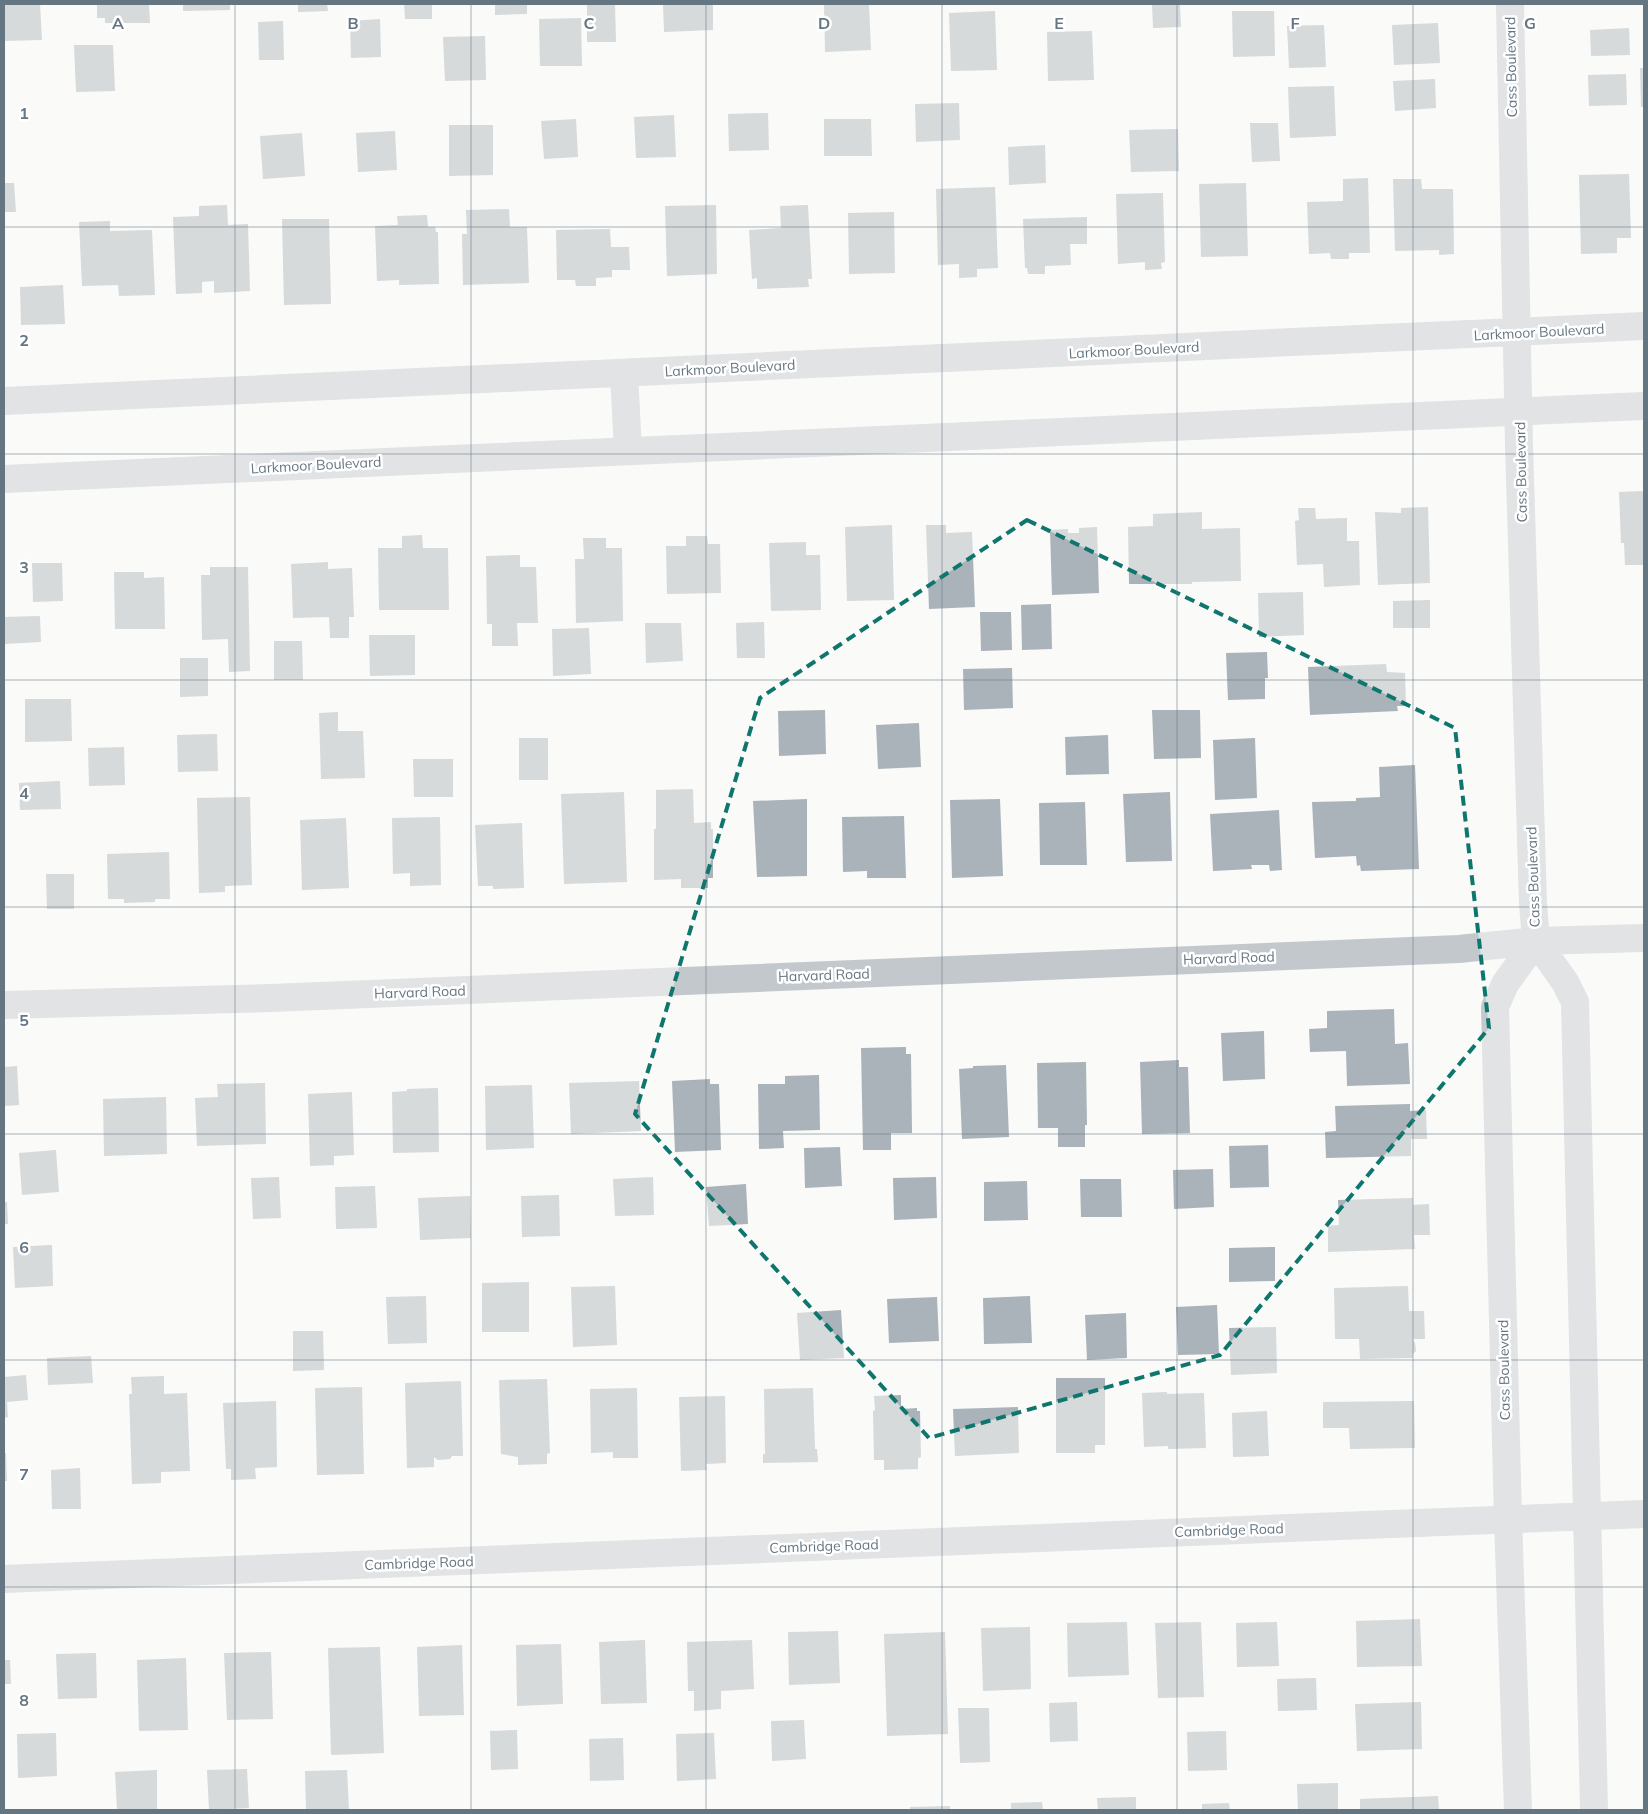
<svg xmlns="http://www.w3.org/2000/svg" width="1648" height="1814" font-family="Mulish,sans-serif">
<rect width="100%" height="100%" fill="#fafaf8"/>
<path fill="#aab3b9" d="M 4,4 L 40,4 L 42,40 L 4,41 Z
M 97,4 L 149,4 L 150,23 L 105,23 L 105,18 L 97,18 Z
M 183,4 L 230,4 L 230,10 L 183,11 Z
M 298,4 L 327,4 L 328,11 L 298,12 Z
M 404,4 L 432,4 L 432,19 L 405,19 Z
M 495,4 L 527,4 L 527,14 L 495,15 Z
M 587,4 L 615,4 L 616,42 L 587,42 Z
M 663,4 L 713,4 L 713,30 L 664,32 Z
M 824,4 L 869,4 L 871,50 L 825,52 Z
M 1152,4 L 1180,4 L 1181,27 L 1153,28 Z
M 995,11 L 997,70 L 951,71 L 949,13 Z
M 1232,11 L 1274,11 L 1275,56 L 1233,57 Z
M 581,18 L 582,66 L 540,66 L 539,19 Z
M 380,19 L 381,57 L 351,58 L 350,21 Z
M 283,21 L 284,60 L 259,60 L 258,22 Z
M 1438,23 L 1440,63 L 1394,65 L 1392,25 Z
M 1324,25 L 1326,67 L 1289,68 L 1287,26 Z
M 1629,28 L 1630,55 L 1591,56 L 1590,30 Z
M 1092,31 L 1094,80 L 1048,81 L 1047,32 Z
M 485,36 L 486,80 L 445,81 L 443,37 Z
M 74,45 L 113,45 L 115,91 L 76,92 Z
M 1640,68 L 1644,68 L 1644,107 L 1641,107 Z
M 1626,74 L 1627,105 L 1589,106 L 1588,75 Z
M 1435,79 L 1436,108 L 1395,111 L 1393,81 Z
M 1334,86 L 1336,136 L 1290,138 L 1288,87 Z
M 959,103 L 960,140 L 916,142 L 915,104 Z
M 768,113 L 769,150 L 729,151 L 728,114 Z
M 674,115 L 676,157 L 636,158 L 634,117 Z
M 576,119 L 578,157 L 544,159 L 541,121 Z
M 824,119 L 871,119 L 872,156 L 824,156 Z
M 1250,123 L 1278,123 L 1280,161 L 1252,162 Z
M 449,125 L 493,125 L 493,175 L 449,176 Z
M 1178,129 L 1179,171 L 1131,172 L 1129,130 Z
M 395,131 L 397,170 L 358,172 L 356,133 Z
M 302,133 L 305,176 L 263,179 L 260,136 Z
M 1045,145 L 1046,183 L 1009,185 L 1008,147 Z
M 1629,174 L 1631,238 L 1617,238 L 1617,253 L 1581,254 L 1579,175 Z
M 1368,178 L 1370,253 L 1349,253 L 1349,259 L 1331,259 L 1330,253 L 1309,254 L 1307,202 L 1343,201 L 1343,179 Z
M 1393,179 L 1421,179 L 1422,189 L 1453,189 L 1454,254 L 1439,255 L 1439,250 L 1395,251 Z
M 4,183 L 14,183 L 16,212 L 4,212 Z
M 1246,183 L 1248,256 L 1201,257 L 1199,184 Z
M 995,187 L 998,268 L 977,269 L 977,277 L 959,278 L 959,264 L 938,265 L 936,189 Z
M 1163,193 L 1165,262 L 1161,263 L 1162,269 L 1145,270 L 1145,262 L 1118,264 L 1116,194 Z
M 227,205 L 228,225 L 248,224 L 250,291 L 214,293 L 214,281 L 202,282 L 202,293 L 176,294 L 173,217 L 199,216 L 199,206 Z
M 716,205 L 717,274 L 667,276 L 665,206 Z
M 808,205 L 812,279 L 808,279 L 809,287 L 757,289 L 757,278 L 752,279 L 749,230 L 781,228 L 780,206 Z
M 509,209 L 510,227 L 527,227 L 529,283 L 463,285 L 462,234 L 467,234 L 466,210 Z
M 894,212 L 895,273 L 849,274 L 848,213 Z
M 427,215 L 428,227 L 435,227 L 436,232 L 438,232 L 439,284 L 399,285 L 399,280 L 377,281 L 375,226 L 398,225 L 397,216 Z
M 1087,217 L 1087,244 L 1070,244 L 1071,265 L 1045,266 L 1045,274 L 1028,274 L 1027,268 L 1025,268 L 1023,219 Z
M 282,219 L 329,219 L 331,304 L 284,305 Z
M 110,221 L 110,231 L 152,230 L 155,295 L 119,296 L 118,285 L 82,286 L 79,222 Z
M 610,229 L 611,247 L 629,247 L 630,270 L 612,270 L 612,277 L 596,278 L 596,286 L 576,286 L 575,280 L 557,280 L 556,230 Z
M 63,285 L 65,324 L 21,325 L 20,287 Z
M 1644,491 L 1644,565 L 1625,565 L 1624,543 L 1621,543 L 1619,492 Z
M 1428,507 L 1430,583 L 1378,585 L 1375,512 L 1401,513 L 1401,508 Z
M 1298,508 L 1315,508 L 1316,519 L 1347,518 L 1347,541 L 1359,541 L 1360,585 L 1324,587 L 1323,564 L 1297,565 L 1295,521 L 1299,520 Z
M 1202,512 L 1202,529 L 1240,528 L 1241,581 L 1192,582 L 1192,584 L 1129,584 L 1128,527 L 1153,526 L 1153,514 Z
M 892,525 L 894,600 L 847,601 L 845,527 Z
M 926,525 L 946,525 L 946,533 L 972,532 L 975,607 L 929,609 Z
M 1097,527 L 1099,593 L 1052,595 L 1050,530 L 1068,529 L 1068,533 L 1079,533 L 1079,528 Z
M 422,535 L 423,548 L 448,548 L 449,610 L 379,610 L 378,548 L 402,548 L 402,536 Z
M 686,536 L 707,536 L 708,544 L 720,544 L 721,593 L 667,594 L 666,546 L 686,546 Z
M 583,538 L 606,538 L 606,548 L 622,548 L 623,621 L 576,623 L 575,559 L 584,559 Z
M 806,542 L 806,555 L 820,555 L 821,610 L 771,611 L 769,543 Z
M 520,555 L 520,567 L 536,567 L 538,623 L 517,623 L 518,646 L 492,646 L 492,624 L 487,624 L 486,556 Z
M 328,562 L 328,569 L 352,568 L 354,617 L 349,617 L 349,638 L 330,638 L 329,617 L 293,618 L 291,564 Z
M 32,563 L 62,563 L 63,601 L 33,602 Z
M 210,567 L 248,567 L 250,671 L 229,672 L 228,639 L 202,640 L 201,575 L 210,575 Z
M 114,572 L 144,572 L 144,578 L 164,577 L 165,629 L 115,629 Z
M 1303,592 L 1304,635 L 1259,637 L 1258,593 Z
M 1430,600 L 1430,628 L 1393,628 L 1393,601 Z
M 1051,604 L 1052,649 L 1022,650 L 1021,605 Z
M 980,612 L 1011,612 L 1012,650 L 981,651 Z
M 40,616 L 41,642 L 4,644 L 4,617 Z
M 764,622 L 765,658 L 737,658 L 736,623 Z
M 645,623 L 681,623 L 683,661 L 646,663 Z
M 589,628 L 591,674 L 553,676 L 552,629 Z
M 369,635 L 415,635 L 415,675 L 370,676 Z
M 274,641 L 302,641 L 303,680 L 274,680 Z
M 1267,652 L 1268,678 L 1265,678 L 1265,699 L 1228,700 L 1226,653 Z
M 180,658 L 208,658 L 208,696 L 180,697 Z
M 1386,664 L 1387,672 L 1405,673 L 1406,706 L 1397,706 L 1398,711 L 1310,715 L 1308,667 Z
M 1012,668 L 1013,708 L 964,710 L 963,669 Z
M 25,699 L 71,699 L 72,741 L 25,742 Z
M 825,710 L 826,754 L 779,756 L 778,711 Z
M 1152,710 L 1200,710 L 1201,758 L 1154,759 Z
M 338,712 L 338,731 L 363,731 L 365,778 L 321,779 L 319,713 Z
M 919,723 L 921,767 L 878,769 L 876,725 Z
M 217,734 L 218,771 L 178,772 L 177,735 Z
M 1108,735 L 1109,774 L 1066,775 L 1065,737 Z
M 519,738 L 548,738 L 548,780 L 519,780 Z
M 1255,738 L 1257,798 L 1215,800 L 1213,740 Z
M 124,747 L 125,785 L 89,786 L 88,748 Z
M 413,759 L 453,759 L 453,797 L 414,797 Z
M 1415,765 L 1419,869 L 1361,871 L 1360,865 L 1357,866 L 1356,856 L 1315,858 L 1312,802 L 1356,801 L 1356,798 L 1380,797 L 1379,767 Z
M 60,781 L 61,809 L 20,810 L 19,783 Z
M 693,789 L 694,823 L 711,822 L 711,829 L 713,829 L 713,878 L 708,878 L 708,888 L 681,888 L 681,879 L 654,880 L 654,829 L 656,829 L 656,790 Z
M 624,792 L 627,882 L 564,884 L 561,794 Z
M 1170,792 L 1172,861 L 1126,862 L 1123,794 Z
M 250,797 L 252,885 L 225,886 L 225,892 L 199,893 L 197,798 Z
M 807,799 L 807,876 L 757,877 L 753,801 Z
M 1000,799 L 1003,876 L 952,878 L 950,800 Z
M 1085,802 L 1087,865 L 1040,865 L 1039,803 Z
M 1279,810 L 1282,870 L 1270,871 L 1269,865 L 1251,865 L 1252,869 L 1213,871 L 1210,814 Z
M 904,816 L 906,878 L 867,878 L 867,871 L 843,872 L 842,817 Z
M 440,817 L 441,885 L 410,886 L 410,873 L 393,874 L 392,818 Z
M 346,818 L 349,888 L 302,890 L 300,820 Z
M 522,823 L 524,888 L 493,889 L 493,886 L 478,886 L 475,825 Z
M 169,852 L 170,899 L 155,899 L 155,902 L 124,903 L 124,899 L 108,899 L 107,854 Z
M 46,874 L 74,874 L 74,909 L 47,909 Z
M 1394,1009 L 1395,1044 L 1408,1043 L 1410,1084 L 1347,1086 L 1346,1051 L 1310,1052 L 1309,1029 L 1327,1028 L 1327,1011 Z
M 1264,1031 L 1265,1079 L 1223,1081 L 1221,1033 Z
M 906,1047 L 906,1054 L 911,1054 L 912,1133 L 891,1133 L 891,1150 L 863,1150 L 861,1048 Z
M 1179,1060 L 1179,1067 L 1188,1067 L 1190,1133 L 1142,1134 L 1140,1062 Z
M 1086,1062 L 1087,1125 L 1085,1125 L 1085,1147 L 1058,1147 L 1058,1128 L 1038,1128 L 1037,1063 Z
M 1006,1065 L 1009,1137 L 962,1139 L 959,1069 L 973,1068 L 973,1066 Z
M 17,1066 L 19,1105 L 4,1106 L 4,1067 Z
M 819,1075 L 820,1130 L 783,1131 L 784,1148 L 759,1149 L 758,1084 L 785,1084 L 785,1076 Z
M 710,1079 L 710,1084 L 719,1084 L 721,1150 L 675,1152 L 672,1081 Z
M 639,1081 L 641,1131 L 571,1134 L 569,1083 Z
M 265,1083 L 266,1144 L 197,1146 L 195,1098 L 218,1097 L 217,1084 Z
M 532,1085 L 534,1148 L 486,1150 L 485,1086 Z
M 438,1088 L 439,1152 L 393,1153 L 392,1092 L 407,1091 L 407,1089 Z
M 352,1092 L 354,1155 L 334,1156 L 334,1165 L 310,1166 L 308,1094 Z
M 166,1097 L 167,1154 L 104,1156 L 103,1099 Z
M 1410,1104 L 1410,1111 L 1426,1110 L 1427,1139 L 1411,1139 L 1411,1156 L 1326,1158 L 1325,1132 L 1336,1131 L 1335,1106 Z
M 1268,1145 L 1269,1187 L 1230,1188 L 1229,1146 Z
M 840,1147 L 842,1186 L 805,1188 L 804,1148 Z
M 56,1150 L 59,1192 L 22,1195 L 19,1153 Z
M 1213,1169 L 1214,1207 L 1174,1209 L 1173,1170 Z
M 279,1177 L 281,1218 L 253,1219 L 251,1178 Z
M 653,1177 L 654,1215 L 615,1216 L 613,1179 Z
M 936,1177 L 937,1218 L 894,1220 L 893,1178 Z
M 1080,1179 L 1121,1179 L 1122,1217 L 1081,1217 Z
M 1027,1181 L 1028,1220 L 984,1221 L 984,1182 Z
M 746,1184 L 748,1224 L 709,1226 L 706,1187 Z
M 375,1186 L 377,1228 L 336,1229 L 335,1187 Z
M 559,1195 L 560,1236 L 522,1237 L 521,1196 Z
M 470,1196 L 471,1238 L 420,1240 L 418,1198 Z
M 1413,1198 L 1413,1205 L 1429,1204 L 1430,1235 L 1414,1235 L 1415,1249 L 1328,1252 L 1328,1226 L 1339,1225 L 1338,1200 Z
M 4,1202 L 7,1202 L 8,1224 L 4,1224 Z
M 52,1245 L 53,1286 L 15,1288 L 13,1247 Z
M 1275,1247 L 1275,1281 L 1229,1282 L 1229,1248 Z
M 529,1282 L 529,1332 L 482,1332 L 482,1283 Z
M 615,1286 L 617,1345 L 573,1347 L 571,1287 Z
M 1408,1286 L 1409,1311 L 1424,1311 L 1425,1339 L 1413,1339 L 1415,1343 L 1416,1351 L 1413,1354 L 1413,1358 L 1360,1359 L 1359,1339 L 1335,1339 L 1334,1288 Z
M 426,1296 L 427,1343 L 388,1344 L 386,1297 Z
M 1030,1296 L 1032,1343 L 984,1344 L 983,1298 Z
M 937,1297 L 939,1341 L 889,1343 L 887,1299 Z
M 1217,1305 L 1219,1354 L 1178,1355 L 1176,1307 Z
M 841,1310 L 844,1358 L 800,1360 L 797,1313 Z
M 1126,1313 L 1127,1358 L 1087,1360 L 1085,1315 Z
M 1276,1327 L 1277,1373 L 1231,1375 L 1229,1328 Z
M 293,1331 L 323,1331 L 324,1370 L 293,1371 Z
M 91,1356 L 93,1383 L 48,1385 L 47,1358 Z
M 26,1375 L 28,1400 L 7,1402 L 8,1417 L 4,1418 L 4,1377 Z
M 164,1376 L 164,1394 L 187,1393 L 190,1471 L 161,1472 L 161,1483 L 132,1484 L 129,1394 L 132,1394 L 131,1377 Z
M 1056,1378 L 1105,1378 L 1105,1445 L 1095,1445 L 1095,1453 L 1056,1453 Z
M 547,1379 L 550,1453 L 547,1454 L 547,1464 L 518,1465 L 518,1457 L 501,1454 L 499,1380 Z
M 461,1381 L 463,1456 L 452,1456 L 450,1459 L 438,1460 L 434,1457 L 434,1467 L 407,1468 L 405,1383 Z
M 362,1387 L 364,1474 L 317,1475 L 315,1388 Z
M 637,1388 L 638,1458 L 613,1458 L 613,1452 L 591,1453 L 590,1389 Z
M 813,1388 L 815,1449 L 817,1449 L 818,1462 L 763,1463 L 763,1454 L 765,1454 L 764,1389 Z
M 1167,1392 L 1167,1394 L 1204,1393 L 1206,1448 L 1168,1449 L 1168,1446 L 1144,1447 L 1142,1393 Z
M 901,1395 L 901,1409 L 917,1408 L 917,1411 L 920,1411 L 921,1457 L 918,1458 L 918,1469 L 884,1470 L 884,1460 L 874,1460 L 873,1411 L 875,1410 L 874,1396 Z
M 725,1396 L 726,1463 L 706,1464 L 707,1470 L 681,1471 L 679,1397 Z
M 276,1401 L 277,1467 L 255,1468 L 256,1479 L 231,1480 L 231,1469 L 226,1469 L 223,1403 Z
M 1414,1401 L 1415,1448 L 1350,1449 L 1349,1428 L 1323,1428 L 1323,1402 Z
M 1018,1407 L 1019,1453 L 955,1456 L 953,1409 Z
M 1267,1411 L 1269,1456 L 1233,1457 L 1232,1413 Z
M 4,1453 L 6,1453 L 7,1481 L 4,1481 Z
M 80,1468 L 81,1509 L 52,1509 L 51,1470 Z
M 1420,1619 L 1422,1666 L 1357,1667 L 1356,1621 Z
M 1127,1622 L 1129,1675 L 1068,1677 L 1067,1623 Z
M 1201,1622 L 1204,1697 L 1158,1698 L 1155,1623 Z
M 1277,1622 L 1279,1666 L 1237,1667 L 1236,1623 Z
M 1030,1627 L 1031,1689 L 983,1691 L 981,1628 Z
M 838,1631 L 840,1683 L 789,1685 L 788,1632 Z
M 945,1632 L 948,1734 L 887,1736 L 884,1634 Z
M 645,1640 L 647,1703 L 601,1704 L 599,1642 Z
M 752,1640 L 754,1689 L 721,1691 L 721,1709 L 694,1711 L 694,1691 L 688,1691 L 687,1642 Z
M 561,1644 L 563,1704 L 517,1706 L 516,1645 Z
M 462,1645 L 464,1715 L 419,1716 L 417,1647 Z
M 380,1647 L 384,1753 L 331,1755 L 328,1648 Z
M 271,1652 L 273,1719 L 227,1720 L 224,1653 Z
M 96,1653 L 97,1698 L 58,1699 L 56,1654 Z
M 186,1658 L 188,1730 L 139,1731 L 137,1660 Z
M 4,1660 L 10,1660 L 11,1684 L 4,1684 Z
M 1316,1678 L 1317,1710 L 1278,1711 L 1277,1679 Z
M 1077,1702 L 1078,1741 L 1050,1742 L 1049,1703 Z
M 1421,1702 L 1422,1749 L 1357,1751 L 1355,1704 Z
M 958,1708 L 989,1708 L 990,1762 L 960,1763 Z
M 804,1720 L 806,1759 L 772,1761 L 771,1721 Z
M 517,1730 L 518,1769 L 491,1770 L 490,1731 Z
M 1226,1731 L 1227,1770 L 1188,1771 L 1187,1732 Z
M 56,1733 L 57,1776 L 18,1778 L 17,1734 Z
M 714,1733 L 716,1779 L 677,1781 L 676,1734 Z
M 623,1738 L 624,1780 L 590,1781 L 589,1739 Z
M 247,1769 L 249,1808 L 209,1810 L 207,1770 Z
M 157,1770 L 157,1810 L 117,1810 L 115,1772 Z
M 347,1770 L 349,1810 L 306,1810 L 305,1771 Z
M 1338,1783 L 1338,1810 L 1298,1810 L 1297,1784 Z
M 1438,1796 L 1439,1810 L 1360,1810 L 1360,1799 Z
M 1136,1797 L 1136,1810 L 1098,1810 L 1097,1798 Z
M 1042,1802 L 1043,1810 L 1011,1810 L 1011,1803 Z
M 1229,1803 L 1230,1810 L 1202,1810 L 1202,1804 Z
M 950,1806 L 950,1810 L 910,1810 L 910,1807 Z"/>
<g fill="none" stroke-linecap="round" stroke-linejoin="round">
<path stroke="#c3c8cc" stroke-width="28" d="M 1510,4 L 1519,446 L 1533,903 L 1536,941 L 1565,982 L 1575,1002 L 1594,1810
M 624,373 L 628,451
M 4,401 L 1644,326
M 4,479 L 1644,406
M 4,1005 L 271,998 L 1459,949 L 1536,941 L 1644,938
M 4,1579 L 1644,1514
M 1518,1810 L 1508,1519 L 1495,1007 L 1505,984 L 1536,941"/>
</g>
<path d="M0 0H1648V1814H0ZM 1027,520 L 1455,728 L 1489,1028 L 1220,1355 L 929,1438 L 635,1114 L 760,698 Z" fill="#fafaf8" fill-opacity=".55" fill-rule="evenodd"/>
<path fill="none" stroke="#0f766e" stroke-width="4" stroke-dasharray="10 6" stroke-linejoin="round" d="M 1027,520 L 1455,728 L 1489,1028 L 1220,1355 L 929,1438 L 635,1114 L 760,698 Z"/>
<path fill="none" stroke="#657683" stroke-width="1" stroke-opacity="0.55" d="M 235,4 L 235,1810M 471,4 L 471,1810M 706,4 L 706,1810M 942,4 L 942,1810M 1177,4 L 1177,1810M 1413,4 L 1413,1810M 4,227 L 1644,227M 4,454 L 1644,454M 4,680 L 1644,680M 4,907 L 1644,907M 4,1134 L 1644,1134M 4,1360 L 1644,1360M 4,1587 L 1644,1587"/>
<g text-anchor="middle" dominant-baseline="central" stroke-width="5" stroke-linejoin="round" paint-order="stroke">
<g font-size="14" fill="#657683" stroke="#fff">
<text transform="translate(1511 67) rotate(-91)">Cass Boulevard</text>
<text transform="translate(1539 332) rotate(-3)">Larkmoor Boulevard</text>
<text transform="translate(1134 350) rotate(-3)">Larkmoor Boulevard</text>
<text transform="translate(730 368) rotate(-3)">Larkmoor Boulevard</text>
<text transform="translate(316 465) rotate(-3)">Larkmoor Boulevard</text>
<text transform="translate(1521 472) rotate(-91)">Cass Boulevard</text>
<text transform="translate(1533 877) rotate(-92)">Cass Boulevard</text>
<text transform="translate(1229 958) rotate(-2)">Harvard Road</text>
<text transform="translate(824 975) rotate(-2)">Harvard Road</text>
<text transform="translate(420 992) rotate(-2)">Harvard Road</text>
<text transform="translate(1504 1370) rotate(-91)">Cass Boulevard</text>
<text transform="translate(1229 1530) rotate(-2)">Cambridge Road</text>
<text transform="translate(824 1546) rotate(-2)">Cambridge Road</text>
<text transform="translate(419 1563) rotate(-2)">Cambridge Road</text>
</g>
</g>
<g font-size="16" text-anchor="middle" font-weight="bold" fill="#657683" stroke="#fff" stroke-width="5" stroke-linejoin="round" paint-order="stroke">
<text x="118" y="29">A</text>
<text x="353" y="29">B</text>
<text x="589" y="29">C</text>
<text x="824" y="29">D</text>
<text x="1059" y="29">E</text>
<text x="1295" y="29">F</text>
<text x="1530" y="29">G</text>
<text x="24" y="119">1</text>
<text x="24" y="346">2</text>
<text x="24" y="573">3</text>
<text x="24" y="799">4</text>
<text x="24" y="1026">5</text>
<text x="24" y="1253">6</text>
<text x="24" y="1480">7</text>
<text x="24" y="1706">8</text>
</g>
<rect width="1648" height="1814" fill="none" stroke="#657683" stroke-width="10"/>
</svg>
